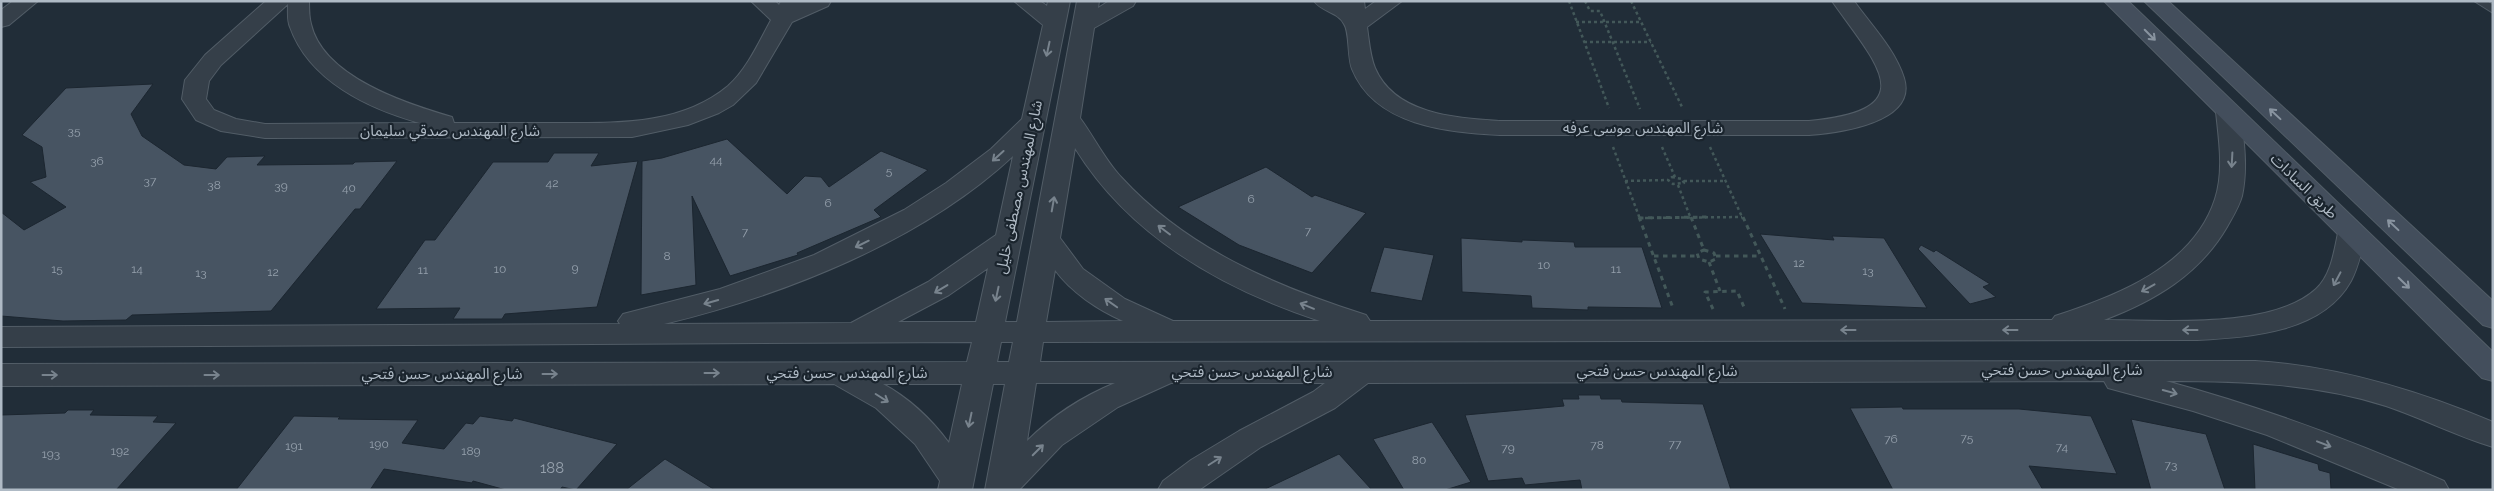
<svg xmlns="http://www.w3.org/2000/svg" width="2494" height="491" font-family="Raleway,'Noto Sans Arabic',sans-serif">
<rect width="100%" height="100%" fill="#212d38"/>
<path fill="#475462" stroke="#1c2630" d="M 153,84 L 131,114 L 142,136 L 184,165 L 216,169 L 227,157 L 265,156 L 257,165 L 353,164 L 355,162 L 397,161 L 360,209 L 355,209 L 271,311 L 132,315 L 126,320 L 63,321 L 1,316 L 1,212 L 24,230 L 66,207 L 30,182 L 46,177 L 42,147 L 22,135 L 66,88 Z
M 727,139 L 787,194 L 805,176 L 821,177 L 829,187 L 881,151 L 928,170 L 874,210 L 881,217 L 797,253 L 798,255 L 730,276 L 692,196 L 696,285 L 641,295 L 642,161 L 662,158 Z
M 554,153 L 599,153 L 591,166 L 638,161 L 597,307 L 505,314 L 502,319 L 453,319 L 460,308 L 376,309 L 425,240 L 435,240 L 493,162 L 548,162 Z
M 1266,167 L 1312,197 L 1315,195 L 1366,213 L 1312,273 L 1239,245 L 1178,207 Z
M 1760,234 L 1834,240 L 1832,236 L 1884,238 L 1927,308 L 1802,303 Z
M 1461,238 L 1522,242 L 1522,240 L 1574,242 L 1575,247 L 1642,247 L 1662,308 L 1588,307 L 1588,310 L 1532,308 L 1531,296 L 1462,292 Z
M 1921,245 L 1934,252 L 1936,250 L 1990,284 L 1983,287 L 1996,297 L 1970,304 L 1918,249 Z
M 1384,247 L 1434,255 L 1422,301 L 1370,292 Z
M 1578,395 L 1600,395 L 1601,399 L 1621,399 L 1622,402 L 1703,404 L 1731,490 L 1582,490 L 1580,480 L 1525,485 L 1522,478 L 1488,481 L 1465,415 L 1564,406 L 1562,399 L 1579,399 Z
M 1902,407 L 1903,409 L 2019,409 L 2091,416 L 2117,474 L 2029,466 L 2043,490 L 1893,490 L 1850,408 Z
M 68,410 L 94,410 L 90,415 L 158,416 L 153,422 L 176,423 L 116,490 L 1,490 L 1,415 L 65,413 Z
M 294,416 L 340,417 L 338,419 L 418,420 L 402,443 L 444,449 L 466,423 L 473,424 L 480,416 L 512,421 L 514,418 L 617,444 L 576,490 L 562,487 L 560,490 L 506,490 L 473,481 L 472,483 L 384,469 L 370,490 L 236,490 Z
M 2131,419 L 2206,434 L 2225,490 L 2151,490 Z
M 1432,422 L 1471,482 L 1445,490 L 1404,490 L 1373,439 Z
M 2253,444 L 2318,464 L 2319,470 L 2330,473 L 2331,490 L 2255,490 Z
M 1339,454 L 1372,490 L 1263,490 Z
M 665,459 L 715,490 L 626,490 Z"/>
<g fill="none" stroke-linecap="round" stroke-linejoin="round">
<defs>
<path id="lane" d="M 2474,1 L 2487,1 L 2493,5 L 2493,13 Z"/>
<path id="street" d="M 13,1 L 38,1 L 9,25 L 1,27 L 1,10 Z
M 266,1 L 309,1 C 309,9 309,17 311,24 C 323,77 407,104 452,117 L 454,123 C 489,123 523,123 557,123 C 615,123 680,126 728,86 C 747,69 759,42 771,20 L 751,1 L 775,1 L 779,5 L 781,1 L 831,1 L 828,6 L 792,22 L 756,83 L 733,105 L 719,113 L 688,125 L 632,137 L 265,138 L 221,131 L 196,120 L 182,99 L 185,80 L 205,55 ZM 288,4 C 288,12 287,20 290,27 C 309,81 369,109 420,123 L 265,124 L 236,119 L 214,110 L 206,99 L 209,81 L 221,65 Z
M 1014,1 L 1040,1 L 1047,6 L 1048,1 L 1070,1 L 1005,322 L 1017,322 L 1077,1 L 1099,1 L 1098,8 L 1109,1 L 1136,1 L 1133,6 L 1094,28 L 1080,118 C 1094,137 1105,160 1121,177 C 1187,249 1275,286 1366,315 L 1370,321 L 2052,320 L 2055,316 C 2116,296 2193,267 2215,199 C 2224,172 2219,140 2216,112 L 2219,107 L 2228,105 L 2237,107 L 2240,112 C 2244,140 2248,168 2242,196 C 2239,207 2232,218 2227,227 C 2199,275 2154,301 2104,320 C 2161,320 2271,330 2316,289 C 2331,275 2334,252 2338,233 L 2342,227 L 2352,225 L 2362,227 L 2366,233 C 2362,249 2359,266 2351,281 C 2322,333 2250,337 2197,340 L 1043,342 L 1040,362 L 2255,361 C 2337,366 2417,390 2493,422 L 2493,447 C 2456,436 2422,418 2386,406 C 2314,383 2241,381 2166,381 C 2262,407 2354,441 2444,481 L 2449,490 L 2400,490 L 2267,435 L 2193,411 L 2108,388 L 2104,381 L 1368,383 L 1335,408 L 1261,447 L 1199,490 L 1158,490 L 1163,481 L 1191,460 L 1239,431 L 1313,392 L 1325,383 L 1171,383 L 1118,407 L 1062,445 L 1019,490 L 985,490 L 1005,384 L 993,384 L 972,490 L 938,490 L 940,481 L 915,444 L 876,408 L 834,384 L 1,386 L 1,364 L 967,362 L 972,342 L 1,347 L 1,327 L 620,324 L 618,321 L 623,314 L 720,289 L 814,255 L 904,210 L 946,183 L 991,149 L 1022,119 L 1043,25 ZM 1075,148 C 1130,237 1223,289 1320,321 L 1173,321 L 1125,299 L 1083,269 L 1060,238 ZM 1013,156 L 996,235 L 928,282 L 851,323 L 664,324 C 784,295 922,241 1013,156 ZM 988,268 L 976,322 L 898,322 L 949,295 ZM 1055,270 C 1071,292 1098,310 1123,321 L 1046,322 ZM 1001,342 L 1013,342 L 1009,362 L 997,362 ZM 1036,383 L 1115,383 C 1083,396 1051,417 1027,441 ZM 883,384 L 962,384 L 949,443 C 932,420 909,398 883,384 Z
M 1314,1 L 1364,1 L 1365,9 L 1376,1 L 1402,1 L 1367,27 C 1369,40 1370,56 1375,68 C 1395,115 1457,118 1500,121 L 1809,121 C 1926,110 1876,64 1832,1 L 1854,1 C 1871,25 1895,49 1904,78 C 1918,123 1838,133 1809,135 L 1500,135 C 1447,132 1375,126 1352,69 C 1347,56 1350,33 1344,24 C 1338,12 1322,12 1314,1 Z"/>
<path id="secondary" d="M 2104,1 L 2128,1 L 2493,352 L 2493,381 L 2482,378 Z
M 2144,1 L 2168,1 L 2493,301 L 2493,328 L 2483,325 Z"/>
</defs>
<use href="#lane" stroke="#525d67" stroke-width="2"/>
<use href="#street" stroke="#525d67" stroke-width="2"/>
<use href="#secondary" stroke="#525d67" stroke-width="2"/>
<path stroke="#435859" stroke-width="2.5" stroke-dasharray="3 3" stroke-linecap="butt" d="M 1569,1 L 1609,108
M 1585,1 L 1590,11 L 1600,11 L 1640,109
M 1631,1 L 1683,109
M 1576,22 L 1641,22
M 1584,42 L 1651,42
M 1613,147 L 1640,219
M 1662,147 L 1675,177
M 1710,147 L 1743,219
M 1672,177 L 1682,179 L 1684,183 L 1673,184 L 1668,180 Z
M 1625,181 L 1668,180
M 1684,181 L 1725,181
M 1678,185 L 1691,219
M 1639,218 L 1742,217"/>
<path stroke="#435859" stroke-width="3" stroke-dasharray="4.5 4.5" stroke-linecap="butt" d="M 1639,217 L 1673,308
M 1691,217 L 1704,250
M 1743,217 L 1785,309
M 1639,218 L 1708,217
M 1704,250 L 1714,253 L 1716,259 L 1709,262 L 1699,259 L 1697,253 Z
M 1654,256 L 1697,256
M 1716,256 L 1760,256
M 1709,262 L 1720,291
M 1713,309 L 1705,292 L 1737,291 L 1744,307"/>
<use href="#lane" fill="#353f49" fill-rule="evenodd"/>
<use href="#street" fill="#353f49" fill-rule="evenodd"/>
<use href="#secondary" fill="#434e5c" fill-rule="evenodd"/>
</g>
<defs><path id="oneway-shaft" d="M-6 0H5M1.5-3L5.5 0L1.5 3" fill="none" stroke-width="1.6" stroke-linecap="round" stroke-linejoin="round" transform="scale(1.25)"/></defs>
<g stroke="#8994a0">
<use href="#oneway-shaft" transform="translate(2150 35) rotate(45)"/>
<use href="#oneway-shaft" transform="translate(2275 114) rotate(-137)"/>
<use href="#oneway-shaft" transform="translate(2393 225) rotate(-137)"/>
<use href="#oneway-shaft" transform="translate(2404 283) rotate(44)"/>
</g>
<g stroke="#78838d">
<use href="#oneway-shaft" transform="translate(1048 49) rotate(102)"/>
<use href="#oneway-shaft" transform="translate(998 156) rotate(138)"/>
<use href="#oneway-shaft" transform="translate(2232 160) rotate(93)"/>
<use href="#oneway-shaft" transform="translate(1053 204) rotate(-80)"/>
<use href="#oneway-shaft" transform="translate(1164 230) rotate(-143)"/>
<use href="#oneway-shaft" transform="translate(862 244) rotate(154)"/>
<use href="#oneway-shaft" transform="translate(2337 279) rotate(118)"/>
<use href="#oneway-shaft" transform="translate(2148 288) rotate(151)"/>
<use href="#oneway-shaft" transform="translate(941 289) rotate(149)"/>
<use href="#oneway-shaft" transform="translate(997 294) rotate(102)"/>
<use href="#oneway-shaft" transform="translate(711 302) rotate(164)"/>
<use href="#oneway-shaft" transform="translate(1111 303) rotate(-145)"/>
<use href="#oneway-shaft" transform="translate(1307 306) rotate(-158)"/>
<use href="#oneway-shaft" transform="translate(1848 330) rotate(180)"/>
<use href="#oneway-shaft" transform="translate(2010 330) rotate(180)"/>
<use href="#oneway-shaft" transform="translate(2190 330) rotate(180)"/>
<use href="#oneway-shaft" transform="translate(712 373)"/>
<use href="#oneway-shaft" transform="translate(550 374)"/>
<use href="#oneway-shaft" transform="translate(50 375)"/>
<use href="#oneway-shaft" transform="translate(212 375)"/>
<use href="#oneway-shaft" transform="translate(2170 392) rotate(15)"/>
<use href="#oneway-shaft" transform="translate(882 398) rotate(32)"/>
<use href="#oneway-shaft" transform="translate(970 420) rotate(102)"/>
<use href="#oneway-shaft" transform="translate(2324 444) rotate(21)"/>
<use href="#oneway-shaft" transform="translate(1038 450) rotate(-45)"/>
<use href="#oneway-shaft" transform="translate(1215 461) rotate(-32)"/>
</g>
<g text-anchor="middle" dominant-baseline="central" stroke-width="4.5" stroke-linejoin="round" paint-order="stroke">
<g font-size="12" fill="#95a0ac">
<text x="74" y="131">35</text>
<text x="716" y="160">44</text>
<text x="97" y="161">36</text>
<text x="889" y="171">5</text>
<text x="150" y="181">37</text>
<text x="552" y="183">42</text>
<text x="214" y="185">38</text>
<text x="281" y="186">39</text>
<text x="349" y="188">40</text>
<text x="1251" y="199">6</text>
<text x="828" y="203">6</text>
<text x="1308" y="231">7</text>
<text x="745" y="232">7</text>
<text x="667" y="256">8</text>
<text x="1799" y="263">12</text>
<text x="1544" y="265">10</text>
<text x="575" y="268">9</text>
<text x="57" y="269">15</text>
<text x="137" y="269">14</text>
<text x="500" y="269">10</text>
<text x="1616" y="269">11</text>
<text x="423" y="270">11</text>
<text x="1868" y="271">13</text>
<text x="273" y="272">12</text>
<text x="201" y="273">13</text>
<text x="1967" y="438">75</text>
<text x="1891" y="439">76</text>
<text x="379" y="444">190</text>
<text x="1675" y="444">77</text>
<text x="1597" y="445">78</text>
<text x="294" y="446">191</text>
<text x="2062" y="447">74</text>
<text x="1508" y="448">79</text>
<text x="120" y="451">192</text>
<text x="471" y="451">189</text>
<text x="51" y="454">193</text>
<text x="1419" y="460">80</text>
<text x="2171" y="465">73</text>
</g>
<g font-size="15" fill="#afbac5" stroke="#1a242d">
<text x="1643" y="128">شارع المهندس موسى عرفه</text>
<text x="450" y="131">شارع المهندس صدقي سليمان</text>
<text transform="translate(2304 186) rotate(44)">طريق السادات</text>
<text transform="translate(1019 187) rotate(-78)">شارع المهندس مصطفى خليل</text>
<text x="2062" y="370">شارع المهندس حسن فتحي</text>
<text x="1657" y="371">شارع المهندس حسن فتحي</text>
<text x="1252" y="372">شارع المهندس حسن فتحي</text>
<text x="847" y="373">شارع المهندس حسن فتحي</text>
<text x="442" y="374">شارع المهندس حسن فتحي</text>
</g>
<g font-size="15" fill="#95a0ac">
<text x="552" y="468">188</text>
</g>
</g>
<rect width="2494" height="491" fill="none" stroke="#afbac5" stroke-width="5"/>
</svg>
